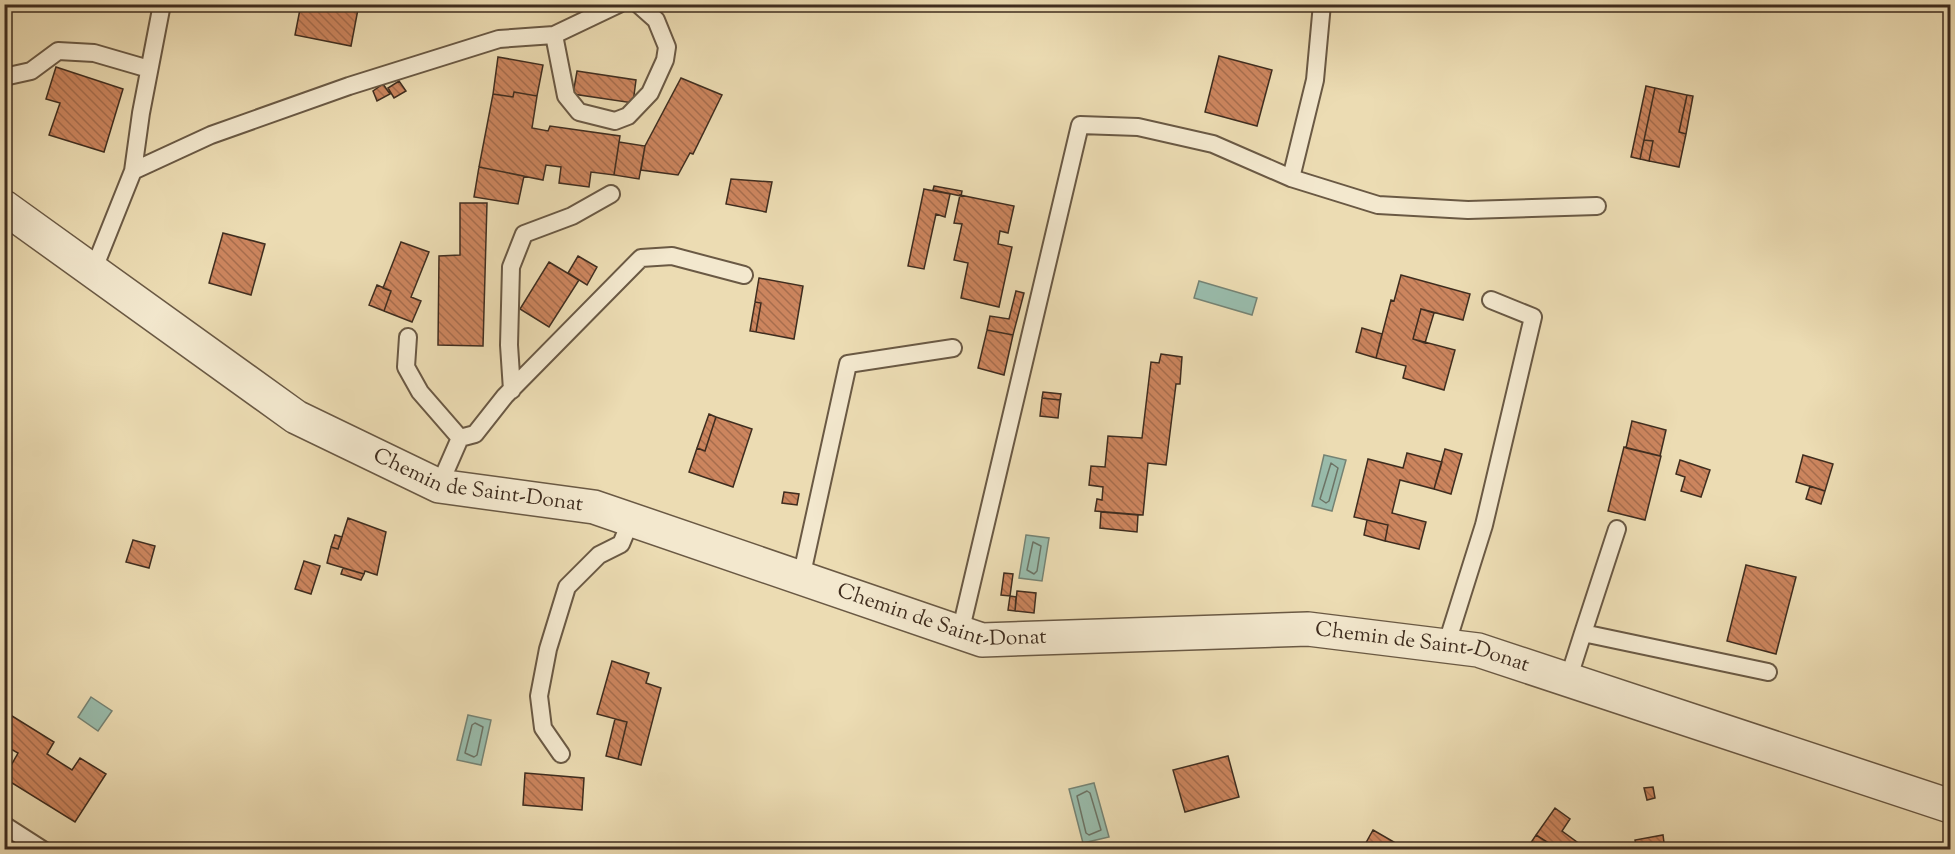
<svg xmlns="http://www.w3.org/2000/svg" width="1955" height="854" font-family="'Sorts Mill Goudy',serif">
<defs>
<pattern id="building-back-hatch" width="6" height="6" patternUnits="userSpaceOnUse" patternTransform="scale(1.5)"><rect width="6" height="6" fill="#cc855e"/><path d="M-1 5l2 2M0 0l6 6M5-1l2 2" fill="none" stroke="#a76d4d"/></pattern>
</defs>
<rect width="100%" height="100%" fill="#ecdcb3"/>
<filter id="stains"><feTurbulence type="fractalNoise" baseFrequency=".00333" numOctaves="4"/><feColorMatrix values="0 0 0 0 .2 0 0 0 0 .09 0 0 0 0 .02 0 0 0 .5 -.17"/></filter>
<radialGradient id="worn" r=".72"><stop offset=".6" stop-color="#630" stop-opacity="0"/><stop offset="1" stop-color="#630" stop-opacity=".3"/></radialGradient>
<path fill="#99bcac" stroke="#758374" stroke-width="1.5" d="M 1199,281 L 1257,298 L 1252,315 L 1194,298 Z
M 1324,455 L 1346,460 L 1332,511 L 1312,506 Z
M 1026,535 L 1049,538 L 1042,581 L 1019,578 Z
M 91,697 L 112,711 L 98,731 L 78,717 Z
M 468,715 L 491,720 L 481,765 L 457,760 Z
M 1094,783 L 1109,837 L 1083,843 L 1069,789 Z"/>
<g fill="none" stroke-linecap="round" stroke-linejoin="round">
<path stroke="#6c7466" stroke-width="1.5" d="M 1331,463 L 1338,468 L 1329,501 L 1326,503 L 1320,499 Z
M 1033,542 L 1041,546 L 1037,571 L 1034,574 L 1027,570 Z
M 475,723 L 483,727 L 477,755 L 474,757 L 465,753 L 472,725 Z
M 1087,791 L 1090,793 L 1101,830 L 1089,835 L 1086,833 L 1077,796 Z"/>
</g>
<path fill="url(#building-back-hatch)" stroke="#3f2d1f" stroke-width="1.5" d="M 301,4 L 359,4 L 351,46 L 295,35 Z
M 1219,56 L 1272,70 L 1257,126 L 1205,112 Z
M 498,57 L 543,65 L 537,96 L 514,92 L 513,97 L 493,94 Z
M 56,67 L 123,89 L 104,152 L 49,135 L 60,103 L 46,99 Z
M 577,71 L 636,80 L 633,103 L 573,94 Z
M 681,78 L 722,95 L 693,154 L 690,153 L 678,175 L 641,170 L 645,146 Z
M 399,81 L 406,91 L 394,98 L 388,88 Z
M 383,84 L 390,94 L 377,101 L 373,91 Z
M 1646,86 L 1655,88 L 1640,159 L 1631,157 Z
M 1655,88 L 1687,95 L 1679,132 L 1686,134 L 1679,167 L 1649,161 L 1653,141 L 1644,140 Z
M 514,92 L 537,96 L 532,128 L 548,131 L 550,126 L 620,136 L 614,175 L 591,172 L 589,187 L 559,183 L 561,167 L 546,165 L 543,180 L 479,167 L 493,94 L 513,97 Z
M 1687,95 L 1693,96 L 1686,134 L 1679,132 Z
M 1644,140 L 1653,141 L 1649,161 L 1640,159 Z
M 619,142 L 645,146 L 639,179 L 614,175 Z
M 479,167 L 524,176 L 518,204 L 474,197 Z
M 731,179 L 772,182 L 766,212 L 726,204 Z
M 934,186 L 962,191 L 961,196 L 933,190 Z
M 924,189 L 950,194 L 945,217 L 936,214 L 924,269 L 908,266 Z
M 960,195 L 1014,206 L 1008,233 L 1000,231 L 998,244 L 1012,247 L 999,307 L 961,298 L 968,263 L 954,260 L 962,224 L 954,223 Z
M 460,203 L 487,203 L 483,346 L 438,345 L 439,256 L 460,255 Z
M 223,233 L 265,244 L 251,295 L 209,283 Z
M 401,242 L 429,252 L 411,297 L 421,301 L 412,322 L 384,311 L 391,291 L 383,288 Z
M 578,256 L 597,267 L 587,285 L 568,273 Z
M 549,262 L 579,280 L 549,327 L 520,309 Z
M 1401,275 L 1470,294 L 1463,320 L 1421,309 L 1413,339 L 1455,350 L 1444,390 L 1403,378 L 1406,366 L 1376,358 L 1391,300 L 1394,301 Z
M 759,278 L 803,286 L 794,339 L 756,332 L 761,303 L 755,302 Z
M 377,285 L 391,291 L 384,311 L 369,305 Z
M 1016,291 L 1024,293 L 1013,335 L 987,330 L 990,316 L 1009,319 Z
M 755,302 L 761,303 L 756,332 L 750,331 Z
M 1421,309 L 1434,313 L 1425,343 L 1413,339 Z
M 1362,328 L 1382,334 L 1376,358 L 1356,352 Z
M 987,330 L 1013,335 L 1004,375 L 978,368 Z
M 1161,354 L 1182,357 L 1180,384 L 1176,384 L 1166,465 L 1148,463 L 1143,515 L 1095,511 L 1097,499 L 1102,500 L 1103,487 L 1089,485 L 1091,466 L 1105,467 L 1108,436 L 1142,438 L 1151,362 L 1159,363 Z
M 1043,392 L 1061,394 L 1060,400 L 1042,398 Z
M 1042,398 L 1060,400 L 1058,418 L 1040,416 Z
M 709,414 L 716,417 L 705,451 L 697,448 Z
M 716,417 L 752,429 L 733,487 L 689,472 L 697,448 L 705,451 Z
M 1632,421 L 1666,430 L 1660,456 L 1626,448 Z
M 1624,447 L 1661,456 L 1645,520 L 1608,511 Z
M 1445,449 L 1462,454 L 1451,494 L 1434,489 Z
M 1407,453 L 1442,462 L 1434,489 L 1400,480 L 1392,513 L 1426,522 L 1419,549 L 1385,541 L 1388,525 L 1354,517 L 1368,459 L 1403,468 Z
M 1803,455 L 1833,464 L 1825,491 L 1796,482 Z
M 1680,460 L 1710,470 L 1701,497 L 1681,491 L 1685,477 L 1676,474 Z
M 1810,486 L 1825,491 L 1821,504 L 1806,499 Z
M 784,492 L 799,494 L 797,505 L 782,503 Z
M 1101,512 L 1138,515 L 1137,532 L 1100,528 Z
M 348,518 L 386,532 L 377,575 L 365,571 L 364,574 L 327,563 L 331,547 L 338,549 Z
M 1367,520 L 1388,525 L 1385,541 L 1364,535 Z
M 335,535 L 342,537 L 338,549 L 331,547 Z
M 133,540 L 155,546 L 149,568 L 126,562 Z
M 304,561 L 320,566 L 311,594 L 295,589 Z
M 1746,565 L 1796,577 L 1776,654 L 1727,641 Z
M 343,568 L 364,574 L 361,580 L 341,574 Z
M 1004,573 L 1013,574 L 1010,596 L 1001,595 Z
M 1017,591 L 1036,593 L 1034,613 L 1015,611 Z
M 1010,596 L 1016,597 L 1015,611 L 1008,610 Z
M 612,661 L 649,673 L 646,683 L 661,688 L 641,765 L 618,759 L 627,722 L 597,714 Z
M 4,711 L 54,742 L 47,754 L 72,770 L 80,758 L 106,774 L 75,822 L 4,778 L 18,753 L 4,745 Z
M 615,719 L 627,722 L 618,759 L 606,756 Z
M 1228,756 L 1239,797 L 1185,812 L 1173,770 Z
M 525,773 L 584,778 L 582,810 L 523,805 Z
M 1653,787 L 1655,798 L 1647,800 L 1644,788 Z
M 1555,808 L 1570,819 L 1562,831 L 1588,850 L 1553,850 L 1555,847 L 1536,835 Z
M 1373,830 L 1394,842 L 1390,850 L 1362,850 Z
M 1536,835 L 1555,847 L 1553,850 L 1526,850 Z
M 1663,835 L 1665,850 L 1637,850 L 1635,840 Z"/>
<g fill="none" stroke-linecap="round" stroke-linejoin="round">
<defs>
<path id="service" d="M 1322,4 L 1315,80 L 1291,178 L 1378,205 L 1468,210 L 1597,206
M 554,35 L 566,96 L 579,112 L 615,121 L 628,116 L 650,93 L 665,60 L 667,47 L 656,20 L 638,4
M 4,77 L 31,71 L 58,51 L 94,53 L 149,69
M 133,171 L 141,113 L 162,4
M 93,271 L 133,171 L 211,135 L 349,86 L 499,39 L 554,35 L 619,4
M 408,337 L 406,367 L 420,392 L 460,438
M 512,390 L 509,345 L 511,267 L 524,234 L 572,216 L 611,194
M 439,486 L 460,438 L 475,434 L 505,396 L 641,258 L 672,256 L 744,275
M 801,578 L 848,364 L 953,348
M 960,633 L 1080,125 L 1138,127 L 1213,144 L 1291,178
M 1583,633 L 1617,529
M 1446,646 L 1484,525 L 1533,317 L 1491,300
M 1568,680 L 1583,633 L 1768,672
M 561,754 L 543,728 L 539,696 L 548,649 L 567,587 L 599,555 L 621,544 L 631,520
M 4,825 L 43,850"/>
<g id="minor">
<path id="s1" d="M 4,207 L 296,417 L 439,486 L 594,507 L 982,640 L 1308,629 L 1478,650 L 1950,806"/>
</g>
</defs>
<use href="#service" stroke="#6a5944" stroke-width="20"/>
<use href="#minor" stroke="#6a5944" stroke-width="36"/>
<use href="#service" stroke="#f3e8ce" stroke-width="16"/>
<use href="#minor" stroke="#f3e8ce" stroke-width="33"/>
</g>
<g text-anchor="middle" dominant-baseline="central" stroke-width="4.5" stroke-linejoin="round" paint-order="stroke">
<g font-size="21" fill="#3f2d1f" stroke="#f3e8ce">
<text stroke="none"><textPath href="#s1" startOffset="555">Chemin de Saint-Donat</textPath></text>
<text stroke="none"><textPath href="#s1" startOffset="1041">Chemin de Saint-Donat</textPath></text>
<text stroke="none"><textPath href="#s1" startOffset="1527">Chemin de Saint-Donat</textPath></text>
</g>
</g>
<rect width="1955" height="854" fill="none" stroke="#ecdcb3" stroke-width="24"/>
<rect x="6" y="6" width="1943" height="842" fill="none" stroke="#3f2d1f" stroke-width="3"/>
<rect x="12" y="12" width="1931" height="830" fill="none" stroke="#3f2d1f" stroke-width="1.5"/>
<rect width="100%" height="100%" filter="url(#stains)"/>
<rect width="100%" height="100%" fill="url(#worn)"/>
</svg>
